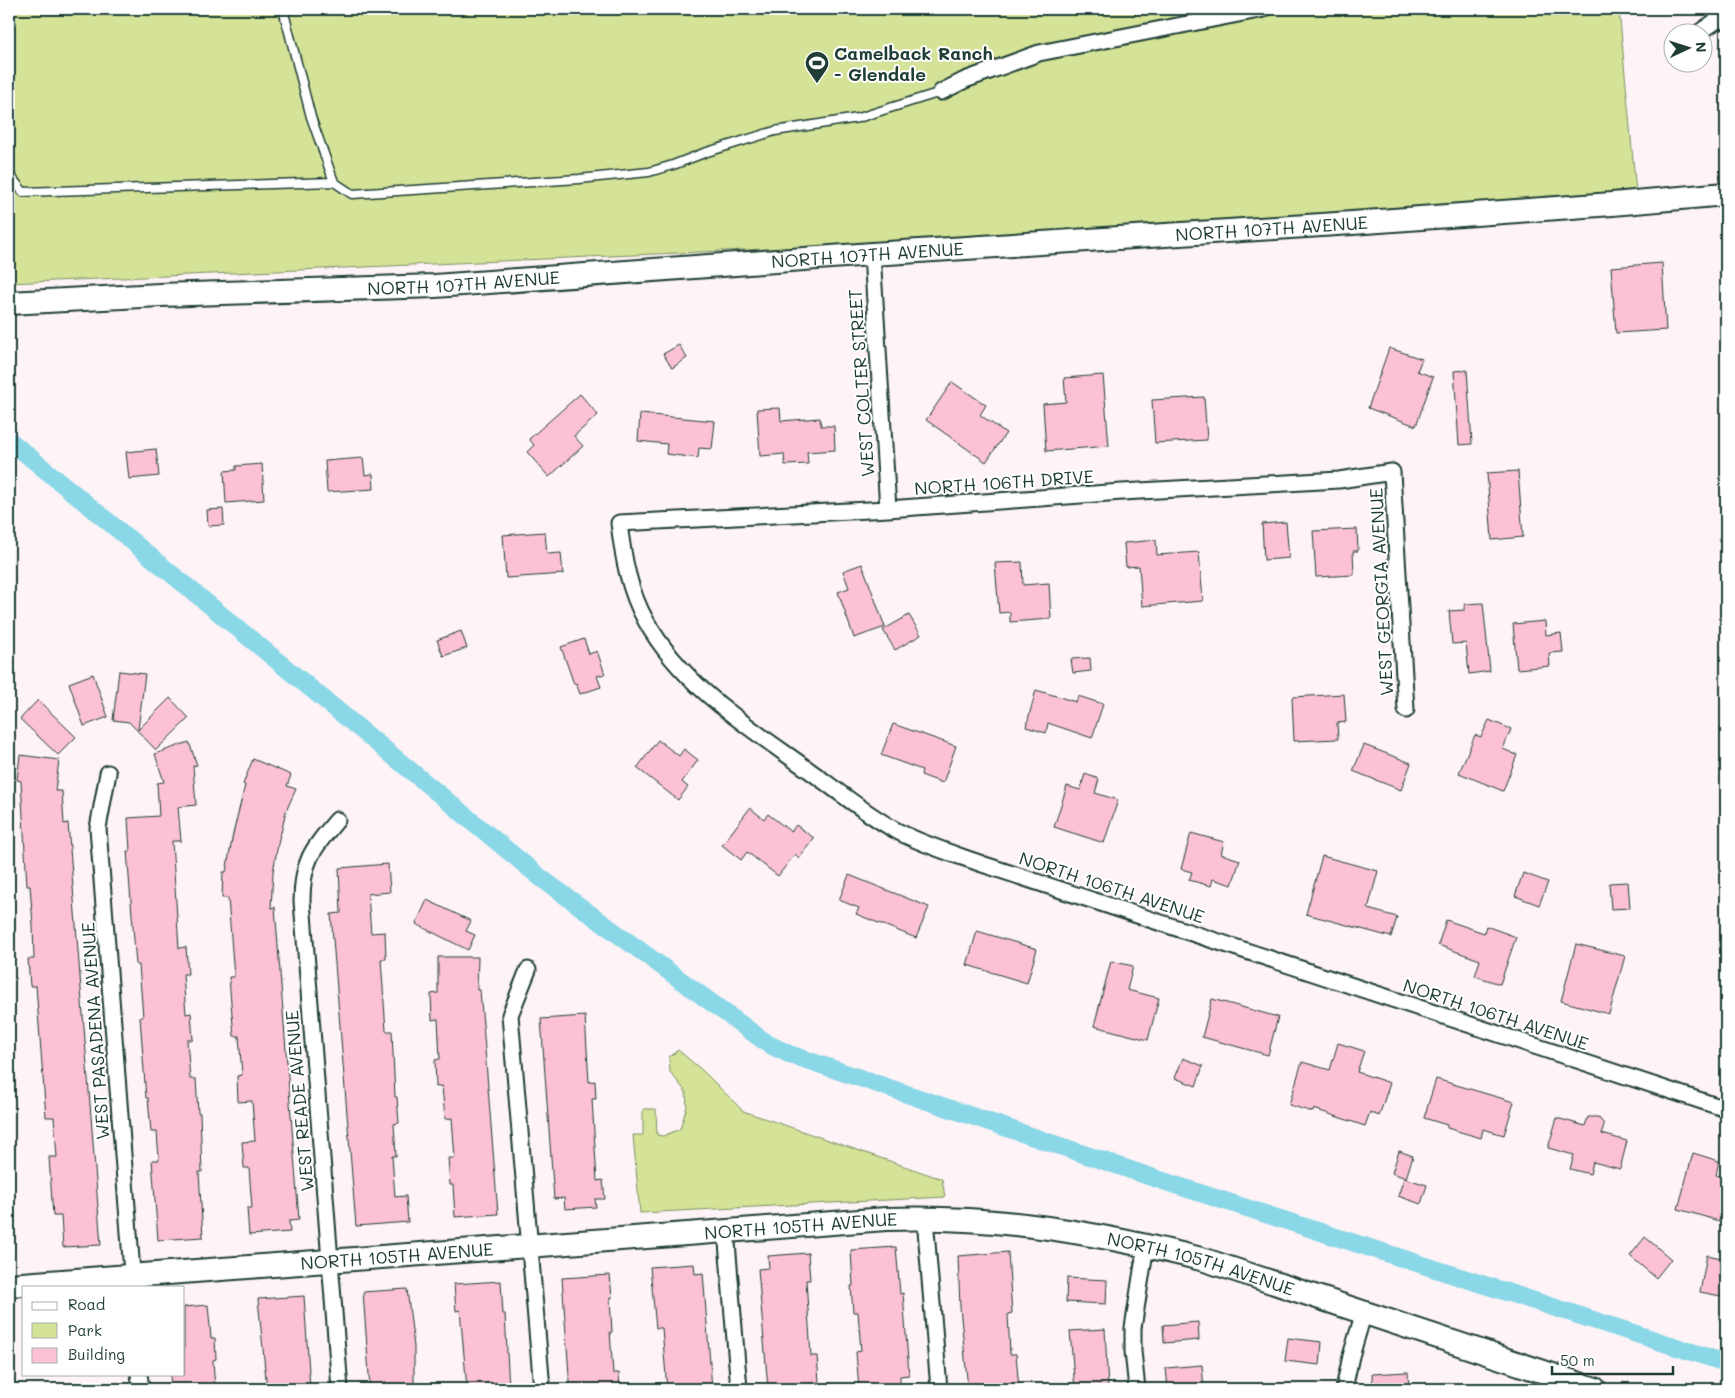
<svg xmlns="http://www.w3.org/2000/svg" width="1735" height="1398" font-family="Mali,sans-serif">
<rect width="100%" height="100%" fill="#fef3f6"/>
<filter id="ink" filterUnits="userSpaceOnUse"><feTurbulence type="fractalNoise" baseFrequency=".02" numOctaves="2"/><feDisplacementMap in="SourceGraphic" scale="10" xChannelSelector="R" yChannelSelector="G"/><feConvolveMatrix kernelMatrix="1 2 1 2 8 2 1 2 1" color-interpolation-filters="sRGB"/></filter>
<g filter="url(#ink)">
<path fill="#d4e397" stroke="#7a9066" d="M 9,9 L 1619,9 L 1636,192 L 879,244 L 9,283 Z
M 678,1050 L 703,1071 L 743,1111 L 942,1179 L 945,1197 L 640,1213 L 633,1135 L 643,1135 L 643,1109 L 656,1109 L 657,1135 L 663,1136 L 680,1129 L 687,1106 L 686,1092 L 670,1072 L 669,1057 Z"/>
<g fill="none" stroke-linecap="round" stroke-linejoin="round">
<path stroke="#89d7e7" stroke-width="18" d="M 9,440 L 541,878 L 768,1044 L 789,1054 L 1160,1180 L 1726,1363"/>
</g>
<path fill="#fcc2d4" stroke="#1f3d34" d="M 1662,263 L 1666,330 L 1616,333 L 1611,267 Z
M 679,345 L 687,358 L 672,368 L 663,354 Z
M 1389,348 L 1422,359 L 1417,371 L 1433,377 L 1416,426 L 1368,408 Z
M 1467,370 L 1472,444 L 1459,445 L 1454,371 Z
M 1103,375 L 1109,446 L 1046,451 L 1043,404 L 1066,402 L 1064,378 Z
M 952,382 L 986,405 L 980,415 L 1006,433 L 986,462 L 926,420 Z
M 580,394 L 598,415 L 574,436 L 583,446 L 549,477 L 527,452 L 534,445 L 529,439 Z
M 1204,397 L 1207,440 L 1155,443 L 1152,400 Z
M 780,408 L 781,421 L 820,418 L 821,426 L 834,426 L 835,450 L 807,452 L 808,464 L 785,465 L 784,454 L 760,456 L 757,409 Z
M 640,414 L 715,421 L 712,449 L 699,448 L 698,458 L 666,454 L 667,444 L 638,441 Z
M 156,449 L 159,476 L 129,479 L 126,452 Z
M 363,458 L 365,475 L 373,474 L 374,489 L 327,492 L 325,461 Z
M 262,464 L 264,500 L 226,503 L 224,471 L 236,470 L 236,466 Z
M 1518,471 L 1523,537 L 1492,540 L 1487,473 Z
M 223,509 L 224,525 L 208,526 L 207,510 Z
M 1286,522 L 1289,558 L 1264,560 L 1262,524 Z
M 1357,529 L 1358,551 L 1353,551 L 1354,575 L 1316,577 L 1313,531 Z
M 545,532 L 547,554 L 561,553 L 563,574 L 506,578 L 503,535 Z
M 1156,540 L 1157,555 L 1199,552 L 1203,601 L 1142,606 L 1139,566 L 1126,567 L 1124,543 Z
M 1022,562 L 1023,585 L 1049,583 L 1051,619 L 1010,622 L 1010,612 L 999,613 L 995,563 Z
M 862,564 L 885,627 L 854,638 L 838,592 L 849,588 L 843,571 Z
M 1483,603 L 1490,671 L 1469,674 L 1466,643 L 1452,644 L 1449,611 L 1465,610 L 1465,604 Z
M 909,615 L 921,635 L 895,650 L 883,630 Z
M 1545,621 L 1546,635 L 1561,633 L 1563,652 L 1549,653 L 1550,666 L 1517,669 L 1513,624 Z
M 461,631 L 467,648 L 443,656 L 437,640 Z
M 584,639 L 589,654 L 597,651 L 605,674 L 597,676 L 601,687 L 580,694 L 576,683 L 574,684 L 561,647 Z
M 1090,658 L 1091,671 L 1073,673 L 1071,659 Z
M 119,671 L 145,674 L 138,730 L 170,698 L 189,718 L 156,750 L 129,722 L 113,720 Z
M 93,674 L 108,717 L 84,726 L 69,683 Z
M 1036,690 L 1076,702 L 1078,696 L 1103,704 L 1092,738 L 1048,723 L 1046,733 L 1026,727 Z
M 1344,694 L 1346,722 L 1337,723 L 1338,739 L 1294,741 L 1292,697 Z
M 38,700 L 76,737 L 58,755 L 20,719 Z
M 1489,720 L 1511,729 L 1503,749 L 1517,755 L 1503,791 L 1459,773 L 1475,735 L 1481,737 Z
M 893,724 L 956,746 L 943,783 L 921,775 L 922,770 L 881,755 Z
M 658,740 L 679,756 L 684,749 L 698,760 L 682,782 L 688,787 L 678,800 L 637,768 Z
M 189,742 L 197,765 L 193,766 L 196,805 L 178,807 L 181,841 L 172,841 L 179,948 L 186,947 L 188,974 L 183,974 L 186,1014 L 191,1013 L 193,1040 L 187,1040 L 190,1079 L 196,1079 L 198,1113 L 200,1113 L 202,1172 L 199,1172 L 203,1237 L 158,1240 L 152,1160 L 159,1160 L 157,1132 L 151,1132 L 148,1098 L 146,1098 L 140,1017 L 143,1017 L 139,965 L 136,965 L 127,851 L 130,851 L 128,818 L 159,816 L 157,783 L 164,782 L 155,754 Z
M 1364,745 L 1411,763 L 1401,790 L 1353,771 Z
M 20,755 L 59,760 L 55,791 L 62,791 L 64,824 L 68,823 L 101,1245 L 63,1247 L 61,1216 L 53,1216 L 49,1157 L 57,1157 L 54,1117 L 46,1117 L 36,986 L 30,986 L 28,959 L 34,959 L 33,925 L 30,886 L 27,886 L 21,781 L 17,780 Z
M 253,759 L 291,775 L 287,786 L 296,789 L 286,811 L 281,833 L 280,833 L 273,872 L 271,908 L 275,907 L 299,1220 L 289,1221 L 290,1232 L 249,1235 L 247,1208 L 252,1208 L 249,1168 L 244,1168 L 242,1142 L 255,1141 L 252,1101 L 238,1102 L 237,1076 L 242,1075 L 239,1036 L 234,1036 L 231,1003 L 229,977 L 234,977 L 228,898 L 222,898 L 223,872 L 226,872 L 233,834 L 245,785 L 243,784 Z
M 1085,774 L 1099,779 L 1095,793 L 1118,800 L 1104,843 L 1054,827 L 1067,786 L 1080,790 Z
M 750,808 L 764,819 L 768,814 L 791,832 L 796,825 L 814,838 L 799,858 L 795,854 L 778,876 L 747,852 L 741,860 L 722,845 Z
M 1191,833 L 1224,842 L 1221,854 L 1240,860 L 1232,885 L 1213,879 L 1211,886 L 1189,880 L 1192,872 L 1181,869 Z
M 1322,856 L 1378,871 L 1368,909 L 1397,917 L 1391,937 L 1306,914 Z
M 388,864 L 390,892 L 368,894 L 371,933 L 385,932 L 386,959 L 381,959 L 386,1031 L 392,1031 L 395,1097 L 397,1097 L 399,1123 L 394,1124 L 396,1156 L 392,1156 L 395,1197 L 406,1196 L 408,1222 L 356,1226 L 331,914 L 341,913 L 339,868 Z
M 1523,873 L 1548,882 L 1539,905 L 1515,896 Z
M 849,875 L 929,907 L 916,938 L 856,914 L 859,908 L 839,900 Z
M 1628,882 L 1630,908 L 1611,909 L 1609,883 Z
M 427,900 L 471,921 L 466,931 L 475,935 L 468,950 L 416,924 Z
M 1446,920 L 1484,933 L 1486,926 L 1516,937 L 1500,984 L 1475,976 L 1480,960 L 1438,945 Z
M 977,931 L 1037,949 L 1027,983 L 967,965 Z
M 1576,944 L 1625,956 L 1609,1014 L 1561,1001 Z
M 438,957 L 478,957 L 477,990 L 480,990 L 483,1024 L 498,1214 L 455,1217 L 453,1185 L 450,1185 L 448,1158 L 455,1158 L 452,1118 L 445,1119 L 442,1086 L 436,1087 L 435,1060 L 440,1059 L 438,1019 L 432,1020 L 431,994 L 438,993 Z
M 1111,961 L 1133,966 L 1127,990 L 1159,998 L 1148,1040 L 1094,1026 Z
M 1212,999 L 1278,1017 L 1268,1055 L 1202,1037 Z
M 585,1016 L 589,1082 L 595,1081 L 596,1099 L 592,1099 L 597,1181 L 603,1180 L 605,1199 L 595,1199 L 596,1207 L 565,1209 L 564,1198 L 554,1199 L 541,1019 Z
M 1338,1043 L 1364,1051 L 1357,1072 L 1390,1083 L 1379,1116 L 1370,1112 L 1365,1126 L 1314,1109 L 1313,1112 L 1289,1105 L 1302,1062 L 1330,1070 Z
M 1183,1058 L 1203,1066 L 1196,1086 L 1175,1078 Z
M 1436,1079 L 1514,1102 L 1504,1135 L 1483,1129 L 1481,1138 L 1447,1128 L 1447,1125 L 1424,1118 Z
M 1588,1117 L 1598,1117 L 1604,1124 L 1602,1134 L 1627,1141 L 1620,1169 L 1593,1162 L 1590,1174 L 1570,1169 L 1574,1155 L 1548,1148 L 1557,1118 L 1585,1126 Z
M 1399,1151 L 1413,1156 L 1406,1178 L 1392,1173 Z
M 1693,1153 L 1719,1161 L 1716,1175 L 1726,1178 L 1726,1223 L 1678,1209 Z
M 1404,1178 L 1427,1185 L 1421,1204 L 1398,1196 Z
M 1645,1237 L 1671,1259 L 1656,1278 L 1630,1256 Z
M 896,1247 L 900,1294 L 903,1293 L 909,1375 L 900,1376 L 900,1389 L 859,1389 L 856,1352 L 861,1351 L 858,1312 L 853,1312 L 851,1286 L 853,1286 L 851,1250 Z
M 1008,1252 L 1012,1313 L 1008,1314 L 1010,1354 L 1016,1354 L 1019,1389 L 968,1389 L 960,1307 L 958,1256 Z
M 808,1253 L 810,1280 L 806,1280 L 811,1356 L 817,1356 L 819,1382 L 813,1383 L 814,1389 L 768,1389 L 758,1269 L 769,1268 L 768,1256 Z
M 1707,1255 L 1726,1259 L 1726,1297 L 1700,1292 Z
M 694,1264 L 695,1274 L 703,1273 L 712,1389 L 667,1389 L 662,1328 L 656,1328 L 650,1267 Z
M 610,1275 L 612,1298 L 610,1298 L 612,1332 L 610,1332 L 613,1373 L 619,1373 L 620,1389 L 570,1389 L 562,1278 Z
M 1067,1278 L 1107,1280 L 1106,1304 L 1066,1302 Z
M 501,1281 L 503,1314 L 505,1314 L 509,1389 L 467,1389 L 460,1310 L 456,1311 L 454,1284 Z
M 407,1289 L 414,1347 L 414,1389 L 370,1389 L 363,1292 Z
M 304,1296 L 310,1388 L 267,1389 L 258,1299 Z
M 208,1305 L 211,1338 L 215,1338 L 216,1359 L 213,1360 L 215,1389 L 171,1389 L 170,1375 L 184,1374 L 184,1307 Z
M 1198,1322 L 1199,1340 L 1164,1343 L 1163,1325 Z
M 1105,1329 L 1108,1389 L 1075,1389 L 1070,1331 Z
M 1288,1338 L 1322,1342 L 1320,1365 L 1285,1361 Z
M 1202,1365 L 1204,1389 L 1168,1389 L 1166,1368 Z
M 1408,1372 L 1409,1389 L 1373,1389 L 1372,1374 Z"/>
<g fill="none" stroke-linecap="round" stroke-linejoin="round">
<defs>
<path id="lane" d="M 283,9 L 311,117 L 334,182 L 352,194 L 579,179 L 649,172 L 673,165 L 704,153 L 775,131 L 858,118 L 941,92
M 9,174 L 23,192 L 334,182"/>
<path id="street" d="M 1700,32 L 1716,21 L 1726,20
M 941,92 L 965,80 L 1039,53 L 1264,9
M 872,254 L 888,509
M 1406,710 L 1392,472 L 1339,480 L 1122,492 L 888,509 L 619,523 C 623,557 629,591 646,621 C 682,686 750,728 810,771 C 838,791 866,814 897,831 C 924,845 954,854 982,864 L 1726,1109
M 108,773 L 98,828 L 133,1285
M 337,820 C 312,850 302,861 302,901 L 340,1389
M 528,970 L 510,1015 L 542,1389
M 925,1218 L 939,1389
M 726,1230 L 739,1389
M 139,1374 L 141,1389
M 1137,1389 L 1133,1351 L 1133,1328 L 1146,1245
M 1344,1389 L 1351,1356 L 1364,1312"/>
<g id="secondary">
<path id="s1" d="M 9,303 L 160,295 L 435,286 L 872,254 L 1352,223 L 1612,204 L 1726,194"/>
<path id="s2" d="M 9,1285 L 886,1219 C 995,1215 1100,1233 1205,1260 L 1595,1389"/>
</g>
</defs>
<use href="#lane" stroke="#1f3d34" stroke-width="11"/>
<use href="#street" stroke="#1f3d34" stroke-width="19"/>
<use href="#secondary" stroke="#1f3d34" stroke-width="26"/>
<use href="#lane" stroke="#fff" stroke-width="8"/>
<use href="#street" stroke="#fff" stroke-width="15"/>
<use href="#secondary" stroke="#fff" stroke-width="22"/>
</g>
</g>
<defs>
<symbol id="stadium-pin" viewBox="-11 -11 22 30"><path d="M0 17L-7.5 6A9.5 9.5 0 1 1 7.5 6Z" fill="#1f3d34" stroke="#fff"/><path d="M0-5a6.5 5 0 1 0 0 10a6.5 5 0 1 0 0-10ZM-3.5-1.8h7v3.6h-7Z" fill="#fff"/></symbol>
</defs>
<g fill-rule="evenodd">
<use href="#stadium-pin" x="803" y="49" width="28" height="38"/>
</g>
<g text-anchor="middle" dominant-baseline="central" stroke-width="4" stroke-linejoin="round" paint-order="stroke">
<g font-size="18" font-weight="bold" fill="#1f3d34" stroke="#fff" text-anchor="start">
<text x="834" y="53">Camelback Ranch<tspan x="834" dy="21">- Glendale</tspan></text>
</g>
<g font-size="18" fill="#1f3d34" stroke="#fff">
<text stroke="none"><textPath href="#s1" startOffset="1265">NORTH 107TH AVENUE</textPath></text>
<text stroke="none"><textPath href="#s1" startOffset="860">NORTH 107TH AVENUE</textPath></text>
<text stroke="none"><textPath href="#s1" startOffset="455">NORTH 107TH AVENUE</textPath></text>
<text transform="translate(861 383) rotate(-94)">WEST COLTER STREET</text>
<text transform="translate(1004 482) rotate(-4)">NORTH 106TH DRIVE</text>
<text transform="translate(1381 592) rotate(-93)">WEST GEORGIA AVENUE</text>
<text transform="translate(1112 887) rotate(18)">NORTH 106TH AVENUE</text>
<text transform="translate(1496 1014) rotate(18)">NORTH 106TH AVENUE</text>
<text transform="translate(95 1031) rotate(-94)">WEST PASADENA AVENUE</text>
<text transform="translate(299 1101) rotate(-95)">WEST READE AVENUE</text>
<text stroke="none"><textPath href="#s2" startOffset="794">NORTH 105TH AVENUE</textPath></text>
<text stroke="none"><textPath href="#s2" startOffset="389">NORTH 105TH AVENUE</textPath></text>
<text stroke="none"><textPath href="#s2" startOffset="1199">NORTH 105TH AVENUE</textPath></text>
</g>
</g>
<rect width="1735" height="1398" fill="none" stroke="#fff" stroke-width="30"/>
<rect x="15" y="15" width="1705" height="1368" fill="none" stroke="#1f3d34" stroke-width="2" filter="url(#ink)"/>
<rect x="22" y="1286" width="162" height="90" fill="#ffffff" stroke="#a5b1ae"/>
<rect x="32" y="1302" width="25" height="8" fill="#ffffff" stroke="#a5b1ae"/>
<text x="68" y="1310" font-size="15" fill="#1f3d34">Road</text>
<rect x="32" y="1323" width="25" height="15" fill="#d4e397" stroke="#a5b1ae"/>
<text x="68" y="1336" font-size="15" fill="#1f3d34">Park</text>
<rect x="32" y="1348" width="25" height="15" fill="#fcc2d4" stroke="#a5b1ae"/>
<text x="68" y="1360" font-size="15" fill="#1f3d34">Building</text>
<g transform="translate(1688 48) rotate(86)"><circle r="24" fill="#ffffff" stroke="#a5b1ae"/>
<path d="M0-4L9 19L0 12L-9 19Z" fill="#1f3d34"/>
<text y="-8" font-size="14" font-weight="bold" text-anchor="middle" fill="#1f3d34">N</text>
</g>
<path d="M1552 1366v8h121v-8" fill="none" stroke="#1f3d34" stroke-width="2.5"/>
<text x="1560" y="1366" font-size="15" fill="#1f3d34" stroke="#ffffff" stroke-width="4" paint-order="stroke">50 m</text>
</svg>
